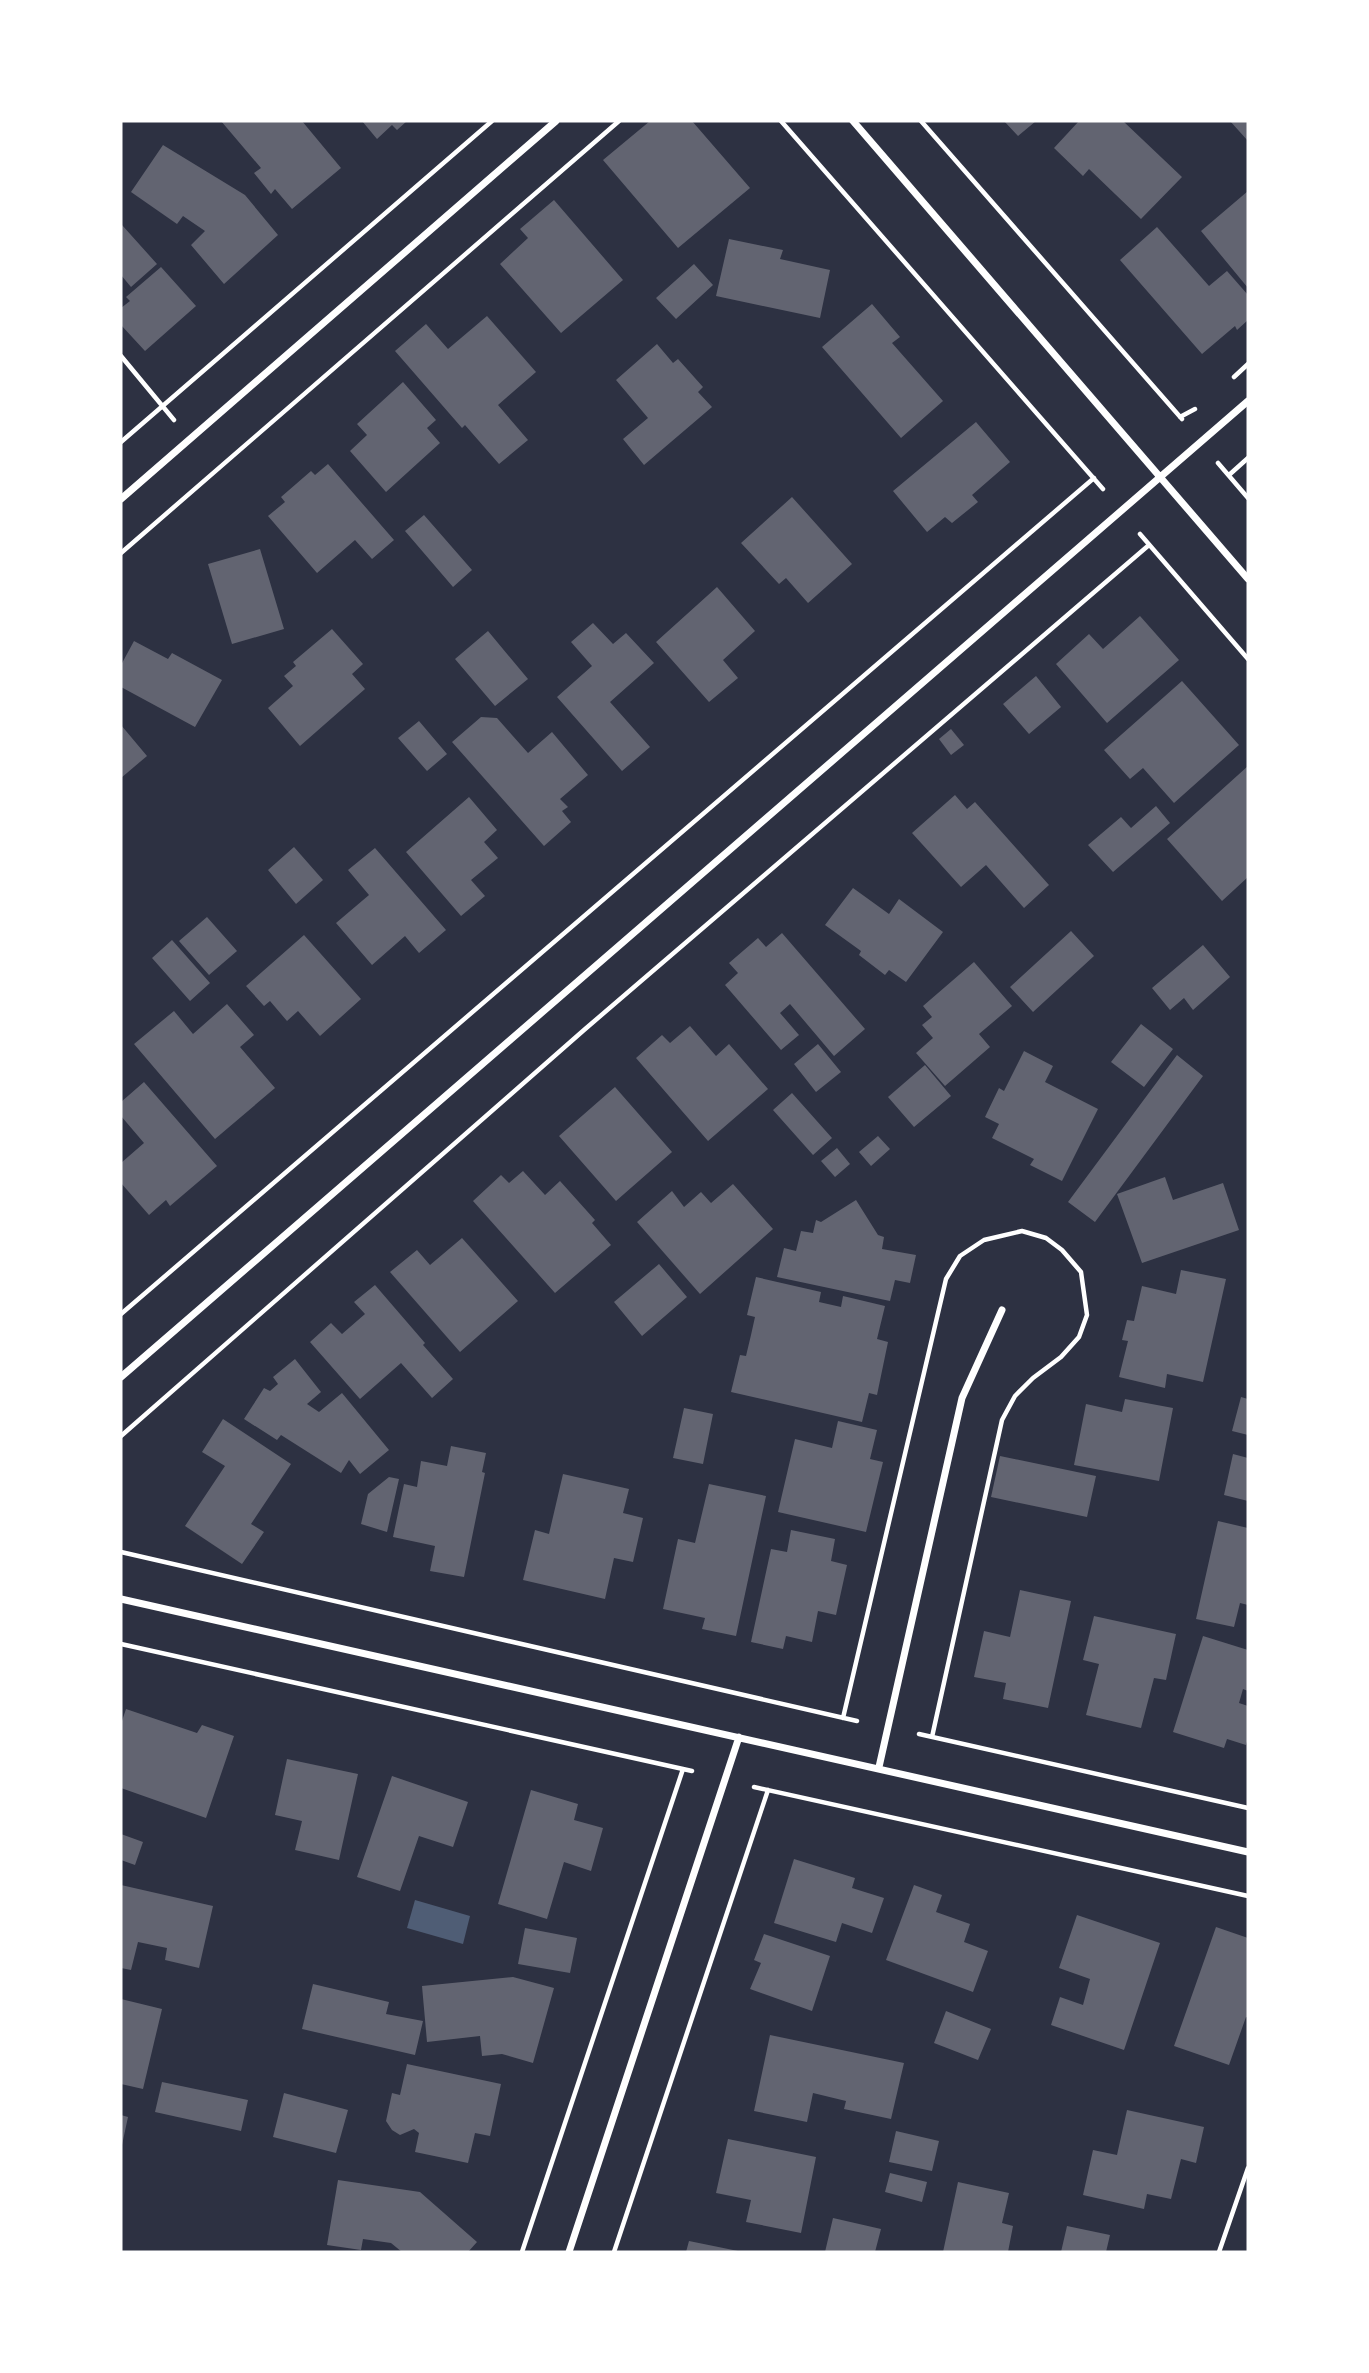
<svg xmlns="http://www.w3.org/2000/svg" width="1369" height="2373" font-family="Rubik,sans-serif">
<rect width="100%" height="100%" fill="#2d3142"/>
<path fill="#4f5d75" d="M 415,1900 L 470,1916 L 463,1944 L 407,1928 Z"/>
<path fill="#626471" d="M 221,121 L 302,121 L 341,168 L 292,209 L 275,189 L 271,194 L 254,173 L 261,168 Z
M 362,121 L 407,121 L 397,130 L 392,125 L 377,139 Z
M 650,121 L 692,121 L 750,188 L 678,248 L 603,160 Z
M 1004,121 L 1036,121 L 1018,136 Z
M 1079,121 L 1123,121 L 1182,177 L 1141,219 L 1089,169 L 1083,176 L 1054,148 Z
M 1230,121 L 1248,121 L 1248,141 Z
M 163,145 L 245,195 L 278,235 L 224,284 L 191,245 L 205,231 L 183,216 L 177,224 L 131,192 Z
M 1248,191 L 1248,288 L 1201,231 Z
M 554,200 L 623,280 L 561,333 L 500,264 L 528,238 L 520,229 Z
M 122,225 L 157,264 L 131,287 L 121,275 L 121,226 Z
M 1157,227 L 1209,286 L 1227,271 L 1248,295 L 1248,320 L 1237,330 L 1235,326 L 1202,354 L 1120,260 Z
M 729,239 L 783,250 L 780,259 L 830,270 L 820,318 L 716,296 Z
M 694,264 L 713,285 L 676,319 L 656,298 Z
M 161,267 L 196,306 L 145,351 L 121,325 L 121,308 L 130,301 L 126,297 Z
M 872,304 L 900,337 L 892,343 L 943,401 L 901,438 L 822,347 Z
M 487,316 L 536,372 L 498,405 L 528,440 L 499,464 L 465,425 L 462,428 L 395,351 L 426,324 L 448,349 Z
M 657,344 L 673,363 L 678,359 L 703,387 L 698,392 L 712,407 L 644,465 L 623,439 L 648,418 L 616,380 Z
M 403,382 L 436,420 L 427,428 L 440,443 L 386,492 L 350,451 L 367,435 L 357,424 Z
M 976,422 L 1010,462 L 972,495 L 978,502 L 952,523 L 945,517 L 927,532 L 893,491 Z
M 328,464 L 394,540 L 372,559 L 355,540 L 317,573 L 268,516 L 285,502 L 281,497 L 311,471 L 315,475 Z
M 792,497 L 852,564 L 808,603 L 786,578 L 779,584 L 741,543 Z
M 424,515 L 472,570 L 453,587 L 405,531 Z
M 260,549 L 284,629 L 232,644 L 208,564 Z
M 717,587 L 755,631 L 723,660 L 738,678 L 709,702 L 656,642 Z
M 1140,616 L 1179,660 L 1107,723 L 1056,664 L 1089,634 L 1103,649 Z
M 593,623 L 613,644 L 626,633 L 654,663 L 610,702 L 650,747 L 622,771 L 557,697 L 592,666 L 571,642 Z
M 332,629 L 363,664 L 352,674 L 365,689 L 300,746 L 268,708 L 293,686 L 284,676 L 296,666 L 293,662 Z
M 488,631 L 528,679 L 495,706 L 455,659 Z
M 134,641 L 168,659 L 172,653 L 222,680 L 195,727 L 121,687 L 121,665 Z
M 1036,676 L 1061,707 L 1029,734 L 1003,704 Z
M 1182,681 L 1239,745 L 1174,803 L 1143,768 L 1130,779 L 1104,750 Z
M 481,717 L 497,718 L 528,753 L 552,732 L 588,775 L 560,799 L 568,807 L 562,811 L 571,822 L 544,846 L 452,742 Z
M 419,721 L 447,754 L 427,771 L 398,738 Z
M 121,725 L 147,756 L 121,778 Z
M 951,729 L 964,745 L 951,755 L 939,739 Z
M 1248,766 L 1248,877 L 1222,901 L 1167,839 Z
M 955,795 L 967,809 L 975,802 L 1049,885 L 1024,908 L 986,865 L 961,887 L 912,833 Z
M 469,797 L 497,830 L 484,842 L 498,858 L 471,880 L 485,896 L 461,916 L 406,852 Z
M 1156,806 L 1170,823 L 1113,872 L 1088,845 L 1121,817 L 1131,828 Z
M 294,847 L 323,880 L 296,904 L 268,870 Z
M 375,848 L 446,930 L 419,953 L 405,936 L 372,965 L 336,923 L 369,895 L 348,870 Z
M 853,888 L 889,914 L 899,899 L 943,932 L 906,982 L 889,970 L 885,975 L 859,955 L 861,951 L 825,925 Z
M 207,917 L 237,951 L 209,975 L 179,941 Z
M 1071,931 L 1094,956 L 1033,1012 L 1010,987 Z
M 782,933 L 865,1029 L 834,1056 L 790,1004 L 780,1013 L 799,1035 L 781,1050 L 725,985 L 738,973 L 729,963 L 758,938 L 766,947 Z
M 304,935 L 361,999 L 320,1036 L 298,1011 L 287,1021 L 270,1001 L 264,1006 L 246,986 Z
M 172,940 L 210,983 L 190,1001 L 152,958 Z
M 1203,945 L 1230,977 L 1193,1010 L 1184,998 L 1170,1010 L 1152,988 Z
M 974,962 L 1012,1006 L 979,1034 L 990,1047 L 945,1086 L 916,1053 L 933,1038 L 922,1025 L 932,1017 L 923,1006 Z
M 227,1004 L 254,1035 L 240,1047 L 275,1088 L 215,1139 L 134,1044 L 174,1011 L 193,1034 Z
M 1141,1024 L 1173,1049 L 1144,1087 L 1111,1062 Z
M 690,1026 L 716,1056 L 729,1044 L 768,1089 L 708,1141 L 636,1058 L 662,1035 L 670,1043 Z
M 818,1044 L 841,1072 L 816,1092 L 794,1064 Z
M 1024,1051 L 1053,1066 L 1045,1082 L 1098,1109 L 1062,1181 L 1030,1165 L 1034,1159 L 992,1138 L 999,1124 L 985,1117 L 999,1088 L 1004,1091 Z
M 1177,1055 L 1203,1076 L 1095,1222 L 1068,1202 Z
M 925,1065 L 951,1096 L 914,1127 L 888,1097 Z
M 144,1082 L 217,1166 L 170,1206 L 166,1200 L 149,1215 L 121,1183 L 121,1163 L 144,1143 L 121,1116 L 121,1102 Z
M 615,1087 L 672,1152 L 616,1201 L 559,1136 Z
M 792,1093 L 832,1138 L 813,1155 L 773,1110 Z
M 878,1136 L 890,1149 L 871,1166 L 859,1152 Z
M 837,1148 L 850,1164 L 835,1177 L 821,1161 Z
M 523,1171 L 545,1195 L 560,1181 L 595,1220 L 592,1223 L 611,1245 L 555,1293 L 473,1201 L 501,1175 L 509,1183 Z
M 1165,1177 L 1173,1200 L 1223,1183 L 1239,1230 L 1142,1263 L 1117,1194 Z
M 733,1184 L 773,1229 L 700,1294 L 637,1222 L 672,1191 L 684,1207 L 701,1192 L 711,1203 Z
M 856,1200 L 878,1235 L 884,1237 L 882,1249 L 916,1255 L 910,1283 L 895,1280 L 890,1301 L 777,1277 L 784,1248 L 796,1251 L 801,1231 L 813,1233 L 816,1220 L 821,1222 Z
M 462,1238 L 518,1301 L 460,1352 L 390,1272 L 417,1250 L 430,1265 Z
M 659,1264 L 687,1297 L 642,1336 L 614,1302 Z
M 1181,1270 L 1226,1279 L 1203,1382 L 1167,1374 L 1165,1388 L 1119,1377 L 1128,1341 L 1122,1340 L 1127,1320 L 1134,1321 L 1142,1286 L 1176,1294 Z
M 756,1277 L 821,1292 L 819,1302 L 841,1307 L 843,1296 L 885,1306 L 877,1339 L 888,1342 L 877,1395 L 869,1393 L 862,1422 L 731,1392 L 740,1355 L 746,1356 L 751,1335 L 755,1317 L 747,1315 Z
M 375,1285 L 425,1343 L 423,1345 L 453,1379 L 432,1398 L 401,1363 L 360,1399 L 310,1342 L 331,1323 L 342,1334 L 365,1314 L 354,1302 Z
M 295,1359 L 321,1392 L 307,1404 L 319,1412 L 342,1393 L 389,1450 L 360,1474 L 349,1460 L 341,1473 L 281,1435 L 277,1440 L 244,1419 L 264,1388 L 270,1391 L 278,1384 L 273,1377 Z
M 1241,1397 L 1248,1399 L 1248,1435 L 1232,1431 Z
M 1125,1399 L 1173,1408 L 1159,1481 L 1074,1465 L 1086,1404 L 1122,1412 Z
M 684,1408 L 713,1414 L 703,1464 L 673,1458 Z
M 223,1419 L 291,1464 L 251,1524 L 264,1532 L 242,1564 L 185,1526 L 225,1466 L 202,1452 Z
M 838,1421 L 877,1430 L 870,1459 L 883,1462 L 866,1532 L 778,1512 L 795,1439 L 832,1448 Z
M 451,1446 L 486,1453 L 482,1472 L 485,1473 L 464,1577 L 430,1571 L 435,1546 L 393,1537 L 404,1484 L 417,1487 L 421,1461 L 447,1466 Z
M 1233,1454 L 1248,1458 L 1248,1501 L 1224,1495 Z
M 1000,1456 L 1096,1476 L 1087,1517 L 991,1497 Z
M 563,1474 L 629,1489 L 623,1513 L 643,1518 L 633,1562 L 614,1558 L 605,1599 L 523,1580 L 535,1530 L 549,1534 Z
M 389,1477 L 399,1479 L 387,1532 L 361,1524 L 368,1494 Z
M 709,1484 L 766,1496 L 736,1636 L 702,1629 L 705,1618 L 663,1609 L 678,1539 L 695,1543 Z
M 1218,1521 L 1248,1528 L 1248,1605 L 1240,1603 L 1234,1627 L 1196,1619 Z
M 791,1530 L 835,1539 L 831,1561 L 847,1565 L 836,1615 L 818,1611 L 812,1642 L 786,1636 L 783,1649 L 751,1642 L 771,1549 L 787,1552 Z
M 1020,1590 L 1071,1601 L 1048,1708 L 1003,1699 L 1006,1683 L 974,1677 L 984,1631 L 1010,1637 Z
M 1094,1616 L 1176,1634 L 1166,1680 L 1154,1678 L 1141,1728 L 1086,1715 L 1099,1664 L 1083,1660 Z
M 1203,1636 L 1248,1650 L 1248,1691 L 1243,1689 L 1239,1703 L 1248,1706 L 1248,1738 L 1246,1745 L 1227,1739 L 1224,1748 L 1173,1732 Z
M 126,1709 L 197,1733 L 202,1725 L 234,1736 L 206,1818 L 121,1788 L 121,1724 Z
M 287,1759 L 358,1774 L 339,1860 L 295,1850 L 302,1821 L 275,1815 Z
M 392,1776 L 468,1802 L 453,1847 L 419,1836 L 400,1891 L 357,1877 Z
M 531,1790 L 578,1804 L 574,1820 L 603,1828 L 591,1871 L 564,1862 L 547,1919 L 498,1904 Z
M 121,1834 L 143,1842 L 135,1865 L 121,1860 Z
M 794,1859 L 855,1878 L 852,1888 L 884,1898 L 872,1933 L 842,1923 L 836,1942 L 774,1923 Z
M 121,1885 L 213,1906 L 199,1968 L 165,1960 L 167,1948 L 138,1942 L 131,1970 L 121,1968 Z
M 914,1885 L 942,1895 L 936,1912 L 970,1924 L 964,1942 L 988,1951 L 973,1992 L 886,1960 Z
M 1077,1915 L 1160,1943 L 1124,2050 L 1051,2025 L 1060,1997 L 1083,2005 L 1090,1979 L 1059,1968 Z
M 1216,1927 L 1248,1938 L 1248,2018 L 1246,2017 L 1229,2065 L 1174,2046 Z
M 525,1928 L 577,1938 L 570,1973 L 518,1964 Z
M 764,1934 L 830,1956 L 812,2011 L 750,1989 L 761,1963 L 754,1960 Z
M 513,1977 L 554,1988 L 533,2063 L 502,2054 L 482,2056 L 480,2036 L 427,2042 L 422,1986 Z
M 313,1984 L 389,2002 L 386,2014 L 423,2021 L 415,2055 L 302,2029 Z
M 121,1999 L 162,2009 L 143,2089 L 121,2084 Z
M 946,2011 L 991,2029 L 978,2060 L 934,2043 Z
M 770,2035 L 904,2063 L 891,2119 L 844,2109 L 846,2101 L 813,2093 L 807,2122 L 754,2111 Z
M 407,2064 L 501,2084 L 490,2136 L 475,2133 L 468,2163 L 415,2152 L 419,2133 L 414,2129 L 400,2135 L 392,2130 L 386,2121 L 392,2093 L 400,2095 Z
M 162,2082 L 248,2100 L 241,2131 L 155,2112 Z
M 284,2093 L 348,2110 L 336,2153 L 273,2137 Z
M 1127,2110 L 1204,2127 L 1196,2163 L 1181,2159 L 1171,2199 L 1147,2194 L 1144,2209 L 1083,2195 L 1093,2150 L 1117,2155 Z
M 121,2115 L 128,2117 L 122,2145 L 121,2145 Z
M 896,2131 L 939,2141 L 932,2171 L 889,2162 Z
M 728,2139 L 816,2157 L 801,2233 L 746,2222 L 751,2200 L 716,2193 Z
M 890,2173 L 927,2182 L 922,2202 L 885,2192 Z
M 338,2180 L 420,2192 L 477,2242 L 468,2252 L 402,2252 L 391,2243 L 363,2239 L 361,2250 L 327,2245 Z
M 958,2182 L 1009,2193 L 1002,2223 L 1013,2226 L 1008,2252 L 943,2252 Z
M 833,2218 L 881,2229 L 875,2252 L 825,2252 Z
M 1067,2226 L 1110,2235 L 1106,2252 L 1061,2252 Z
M 689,2241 L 738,2251 L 738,2252 L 686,2252 Z"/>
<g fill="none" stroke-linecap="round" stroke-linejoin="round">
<path stroke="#fff" stroke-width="4.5" d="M 781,121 L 1103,489
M 921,121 L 1182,419
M 121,356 L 174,420
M 1234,377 L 1248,364
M 1180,417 L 1195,409
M 121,442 L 492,121
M 1218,463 L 1248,498
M 1229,475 L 1248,458
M 1140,534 L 1248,659
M 121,553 L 619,121
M 121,1314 L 1094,478
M 121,1436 L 584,1030 L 1149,545
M 121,1552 L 857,1721
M 121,1644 L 692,1771
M 843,1718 L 946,1279 L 960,1256 L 984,1240 L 1022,1231 L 1046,1238 L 1062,1250 L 1081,1272 L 1087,1315 L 1079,1337 L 1061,1357 L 1033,1378 L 1015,1396 L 1002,1420 L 932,1737
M 919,1734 L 1248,1808
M 754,1787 L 1248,1896
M 522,2252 L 683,1769
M 614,2252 L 768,1790
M 1219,2252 L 1248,2168"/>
<path stroke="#fff" stroke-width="7" d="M 853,121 L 1248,579
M 121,499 L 556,121
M 121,1377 L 1248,401
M 121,1599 L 1248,1852
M 879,1767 L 962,1398 L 1002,1310
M 569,2252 L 739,1737"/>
</g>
<rect width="1369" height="2373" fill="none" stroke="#ffffff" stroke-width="245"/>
</svg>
